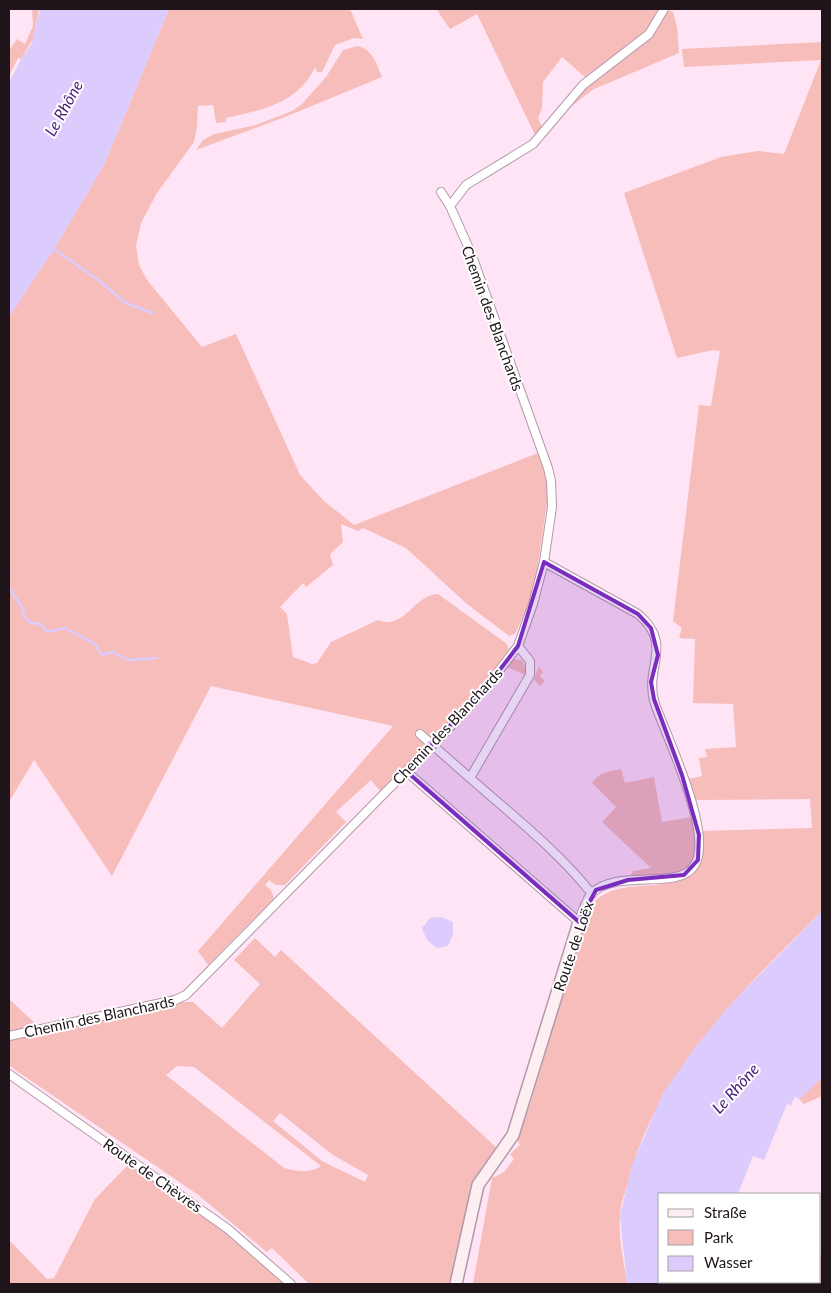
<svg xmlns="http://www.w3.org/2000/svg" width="831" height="1293" font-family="Lato,sans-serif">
<rect width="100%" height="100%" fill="#ffe4f5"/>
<path fill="#f6bdbb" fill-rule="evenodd" d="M 32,9 L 39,9 L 33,39 L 21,59 L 18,58 L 9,76 L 9,50 L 17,39 L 25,44 L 33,26 Z
M 169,9 L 350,9 L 363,39 L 354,38 L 335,45 L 322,72 L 317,72 L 315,67 C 298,104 261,110 226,118 L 226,122 L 216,123 L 213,105 L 198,106 L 197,127 L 194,142 L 157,193 L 141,223 L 136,246 L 139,265 L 147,280 L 202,347 L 236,334 L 300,475 L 324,501 L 354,525 L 538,453 L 546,478 L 548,496 L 537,571 L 527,608 L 515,634 L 509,636 L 467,604 L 406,548 L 363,528 L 358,531 L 341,524 L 343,542 L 330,554 L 333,565 L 306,587 L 303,583 L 280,607 L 287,614 L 293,657 L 312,664 L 317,663 L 331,642 L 378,620 C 382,621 387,623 390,622 C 409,619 417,595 438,594 L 507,644 L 509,650 L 481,688 L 380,791 L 371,780 L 336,812 L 346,822 L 285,885 L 276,885 L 269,880 L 265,885 L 271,890 L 274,898 L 208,965 L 198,951 L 393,726 L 211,686 L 112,876 L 34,760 L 9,802 L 9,317 L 54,249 L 104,165 Z
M 436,9 L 660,9 L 650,27 L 644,34 L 585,77 L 562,57 L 543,82 L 542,108 L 538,118 L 543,129 L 535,135 L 477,14 L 450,29 Z
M 667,10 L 673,12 L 677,27 L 679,53 L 592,90 L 568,109 L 546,134 L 586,86 L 637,48 Z
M 822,42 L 822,911 C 744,989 655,1072 628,1183 C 625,1193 620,1205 620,1216 C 618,1238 624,1262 627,1284 L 473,1284 L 492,1178 L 504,1172 L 514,1159 L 510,1154 L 520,1145 L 516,1138 L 523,1117 L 529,1108 L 588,911 C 603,883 635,888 662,884 L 659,875 L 631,875 L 633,871 L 651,868 L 602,822 L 616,807 L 592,783 C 599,772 609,771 621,769 L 625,783 L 654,777 L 662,822 L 692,817 L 702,831 L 812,828 L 810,799 L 695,800 L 688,779 L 702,776 L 699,758 L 707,757 L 705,749 L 736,747 L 733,704 L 693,703 L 695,639 L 679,638 L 682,628 L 673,621 L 699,405 L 711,406 L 720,351 L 713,350 L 677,358 L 624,193 L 721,157 L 758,151 L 784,154 L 821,60 L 684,67 L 682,49 Z
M 358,46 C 373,50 377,65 382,77 L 285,117 L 196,150 L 203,140 L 214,134 L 256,125 L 292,111 L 302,104 L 326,77 L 343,50 Z
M 513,659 L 522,660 L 526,669 L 525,675 L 507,667 Z
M 539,666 L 543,672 L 540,676 L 545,681 L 540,686 L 534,679 Z
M 255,938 L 275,957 L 281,950 L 498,1149 L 481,1169 L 472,1186 L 452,1284 L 309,1284 L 272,1248 L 267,1252 L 197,1194 L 11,1067 L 9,1063 L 9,1040 L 181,1002 L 193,1002 L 222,1028 L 260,984 L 234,960 ZM 177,1066 L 194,1067 L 321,1166 C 311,1174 295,1171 284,1168 L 166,1075 ZM 280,1113 L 333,1155 L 368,1175 L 365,1182 L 322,1161 L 273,1121 Z
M 9,999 L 38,1026 L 9,1032 Z
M 822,1072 L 822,1096 L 804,1104 L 799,1099 Z
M 130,1163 L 227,1232 L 286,1284 L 9,1284 L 9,1240 L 47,1279 L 54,1278 L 95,1199 Z
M 820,1255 L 822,1256 L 822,1284 L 752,1284 L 751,1282 L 820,1282 Z"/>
<path fill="#dcccfd" d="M 40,9 L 169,9 L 104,165 L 54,249 L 9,317 L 9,83 L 21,59 L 31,45 Z
M 822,911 L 822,1078 L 799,1099 L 795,1097 L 791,1105 L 787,1104 L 764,1160 L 753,1156 L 738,1194 L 660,1194 L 660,1282 L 751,1282 L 752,1284 L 627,1284 L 620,1216 L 632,1165 L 663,1093 L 697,1045 L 729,1006 Z
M 441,917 L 453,922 L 453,934 L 448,946 L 437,948 L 427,940 L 422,928 L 430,918 Z"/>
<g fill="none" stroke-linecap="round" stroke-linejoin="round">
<path stroke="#dcccfd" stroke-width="2.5" d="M 54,249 L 98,280 L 126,303 L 152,313
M 9,570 L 9,576
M 9,588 L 23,609 L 25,618 L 31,623 L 41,624 L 47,632 L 65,628 L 95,644 L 102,655 L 113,652 L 128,660 L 157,658"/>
<defs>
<path id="street" d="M 450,206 L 466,185 L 533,144 L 583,85 L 649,34 L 664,9
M 518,646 L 530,661 L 530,675 L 470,778 C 512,815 557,850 592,894
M 420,734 L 470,778
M 434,744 L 485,689 L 518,646 L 533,604 L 544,562 L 552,507 L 551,481 L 548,468 L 471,253 L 450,206 L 441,192
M 406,771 L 579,922 C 582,912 585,902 591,894 C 615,868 678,891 694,866 C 715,836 667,738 655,704 C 643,668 675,645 638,614 L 544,562
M 9,1036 L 175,1000 L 186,995 L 430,747
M 9,1074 L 228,1229 L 291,1284"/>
<path id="secondary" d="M 456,1284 L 478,1185 L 513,1135 L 579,922"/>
</defs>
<use href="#street" stroke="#b299a9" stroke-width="10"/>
<use href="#secondary" stroke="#b299a9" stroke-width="14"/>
<use href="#street" stroke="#fff" stroke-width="8"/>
<use href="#secondary" stroke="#fdeef2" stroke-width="11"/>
<defs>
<path id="street-bridge" d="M 430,747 L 434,744"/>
</defs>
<use href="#street-bridge" stroke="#b299a9" stroke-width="10" stroke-linecap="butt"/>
<use href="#street-bridge" stroke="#fff" stroke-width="8"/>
</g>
<path fill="#7b2cbf" fill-opacity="0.2" stroke="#7b2cbf" stroke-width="4" stroke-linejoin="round" d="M 544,562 L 638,614 L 651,628 L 658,655 L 651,682 L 654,699 L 682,775 L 699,835 L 698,860 L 684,875 L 628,880 L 596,890 L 579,922 L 406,771 L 485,689 L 518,646 Z"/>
<g text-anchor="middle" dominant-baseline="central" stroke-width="4" stroke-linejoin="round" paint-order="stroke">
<g font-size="15" fill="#1e141a" stroke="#fff">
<text transform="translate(493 318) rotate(70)">Chemin des Blanchards</text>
<text transform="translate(447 726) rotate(-47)">Chemin des Blanchards</text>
<text transform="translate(573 946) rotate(-71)">Route de Loëx</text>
<text transform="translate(99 1016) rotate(-12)">Chemin des Blanchards</text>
<text transform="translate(153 1175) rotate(35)">Route de Chèvres</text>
</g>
<g font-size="16" font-style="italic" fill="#4b227d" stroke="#fff">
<text transform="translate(63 108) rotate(-61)">Le Rhône</text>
<text transform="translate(735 1088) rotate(-48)">Le Rhône</text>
</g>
</g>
<rect width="831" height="1293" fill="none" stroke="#1e141a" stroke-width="20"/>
<rect x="658" y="1193" width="162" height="90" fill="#ffffff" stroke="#a5a1a3"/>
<rect x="668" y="1209" width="25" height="8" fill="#fdeef2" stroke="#a5a1a3"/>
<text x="704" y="1218" font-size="15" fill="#1e141a">Straße</text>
<rect x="668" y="1230" width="25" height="15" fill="#f6bdbb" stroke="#a5a1a3"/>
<text x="704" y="1243" font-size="15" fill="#1e141a">Park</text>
<rect x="668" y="1256" width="25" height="15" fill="#dcccfd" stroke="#a5a1a3"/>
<text x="704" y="1268" font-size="15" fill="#1e141a">Wasser</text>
</svg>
